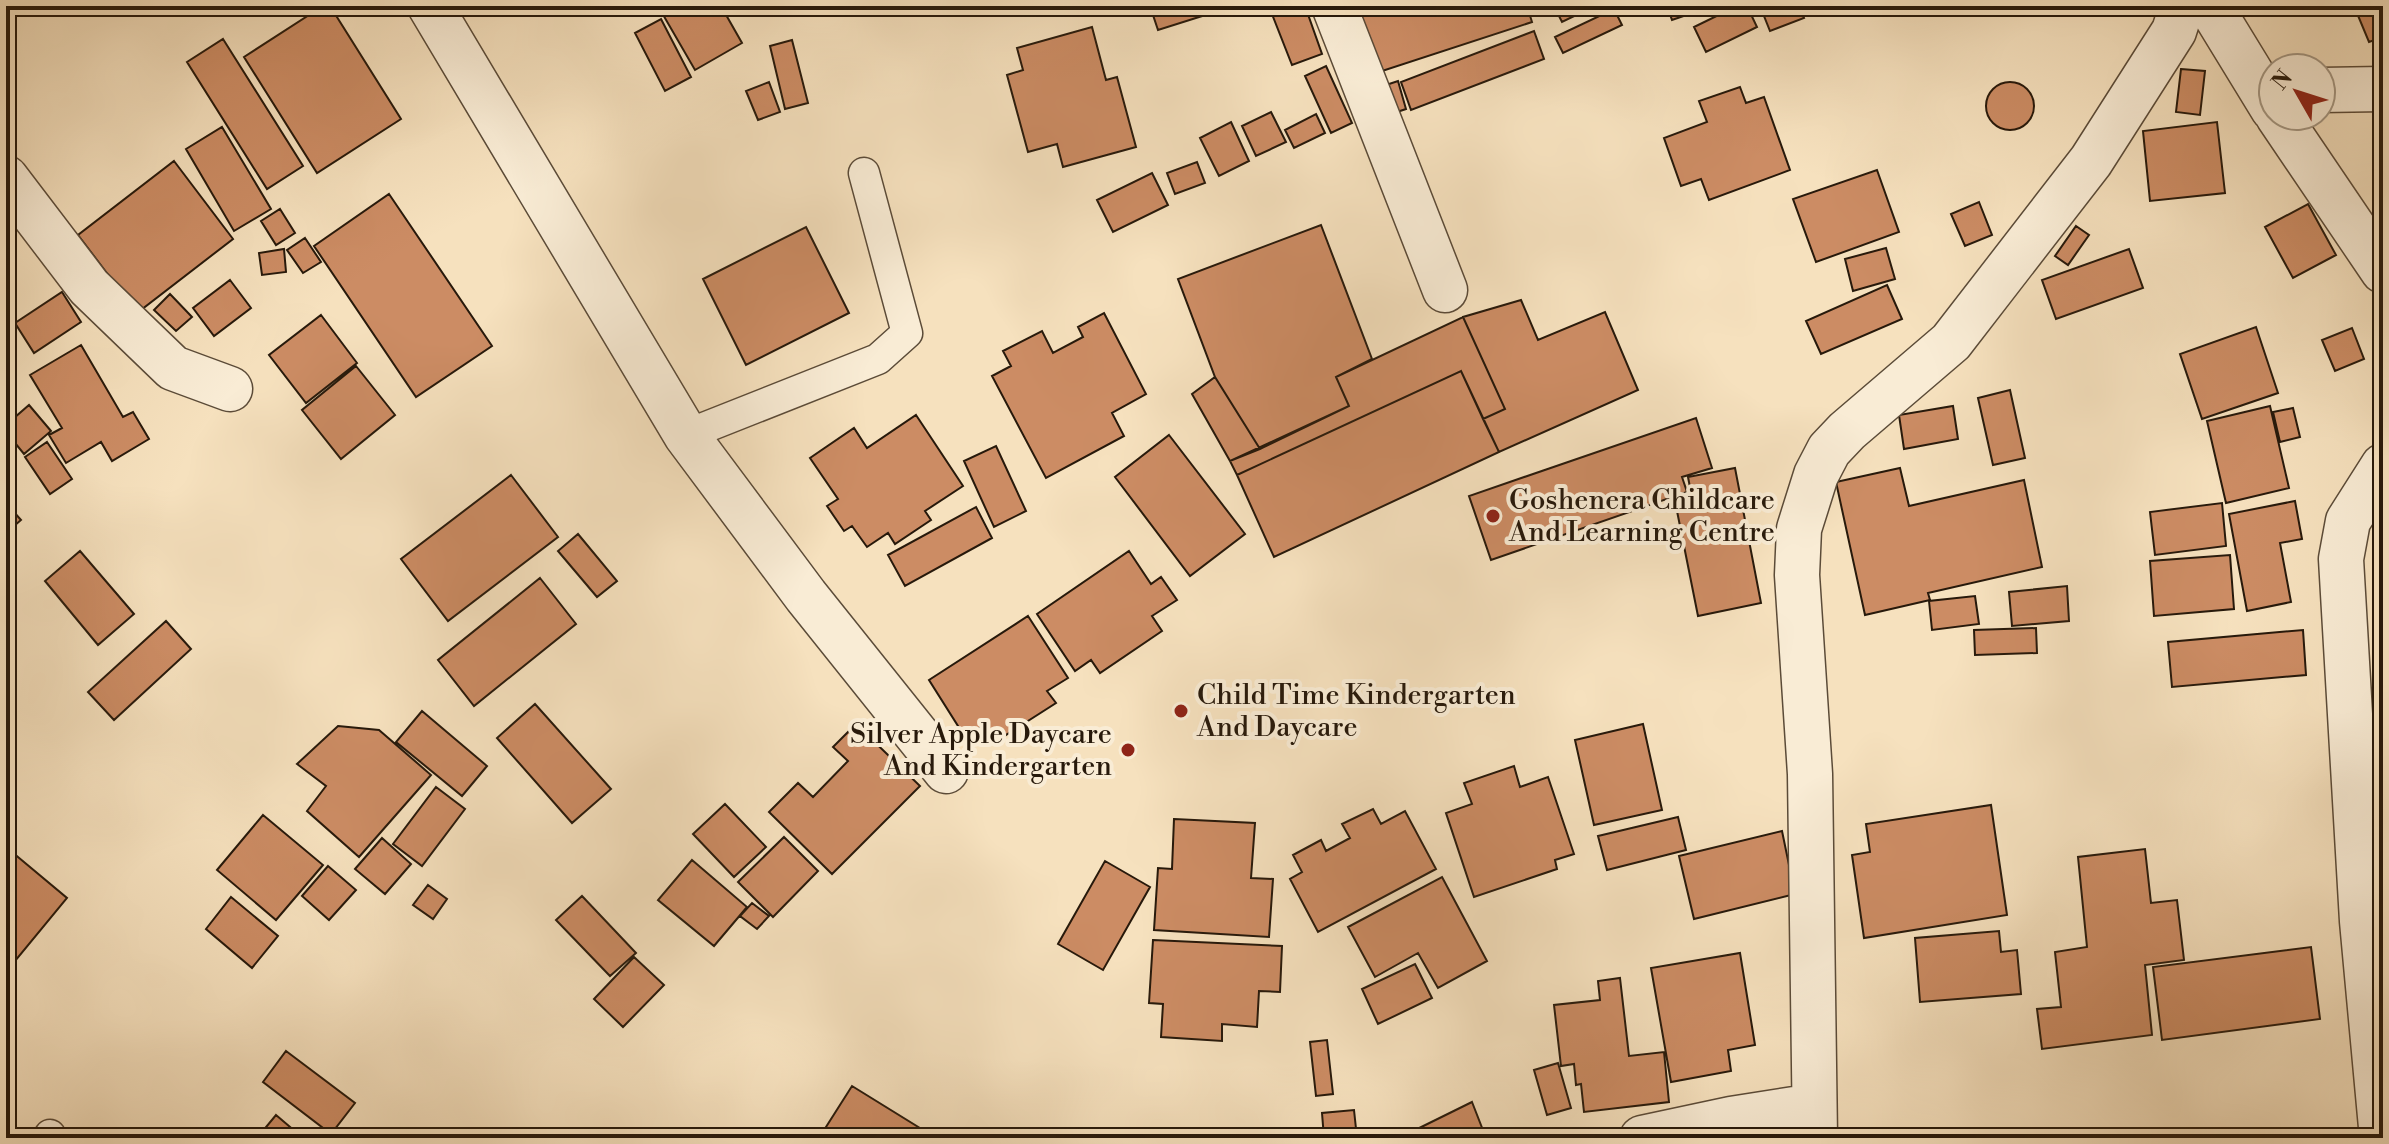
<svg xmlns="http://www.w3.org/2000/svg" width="2389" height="1144" font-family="'Libre Bodoni',serif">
<rect width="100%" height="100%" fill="#f6e1be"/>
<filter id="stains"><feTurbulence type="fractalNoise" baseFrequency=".0025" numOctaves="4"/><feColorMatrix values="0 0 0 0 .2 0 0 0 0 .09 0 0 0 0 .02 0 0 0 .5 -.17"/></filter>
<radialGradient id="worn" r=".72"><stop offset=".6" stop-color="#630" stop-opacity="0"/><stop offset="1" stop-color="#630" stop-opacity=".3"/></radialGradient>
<path fill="#cc8c64" stroke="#27190b" stroke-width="2" d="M 323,6 L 330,6 L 401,119 L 317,173 L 244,57 Z
M 658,6 L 721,6 L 742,43 L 695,70 Z
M 1150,6 L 1234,6 L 1158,30 Z
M 1277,6 L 1305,6 L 1322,54 L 1292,65 L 1270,9 Z
M 1388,6 L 1527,6 L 1532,22 L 1376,73 L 1357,16 Z
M 1554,6 L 1595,6 L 1562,22 Z
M 1667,6 L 1713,6 L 1672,20 Z
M 1737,6 L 1747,6 L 1757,27 L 1706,52 L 1694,27 Z
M 1760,6 L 1799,6 L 1804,18 L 1770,31 Z
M 2354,6 L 2383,6 L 2383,37 L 2369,42 Z
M 1614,9 L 1622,25 L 1563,53 L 1555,37 Z
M 661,19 L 691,77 L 665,91 L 635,33 Z
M 1092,27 L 1106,80 L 1117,77 L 1136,147 L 1063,167 L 1057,144 L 1028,152 L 1007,75 L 1023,70 L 1017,48 Z
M 1534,31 L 1544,59 L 1411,110 L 1401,82 Z
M 223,39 L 303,166 L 267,189 L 187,62 Z
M 792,40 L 808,103 L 785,109 L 770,46 Z
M 1326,66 L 1352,123 L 1331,133 L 1305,76 Z
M 2181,69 L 2205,71 L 2200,115 L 2176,112 Z
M 1398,81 L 1406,109 L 1388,115 L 1380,87 Z
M1986 106a24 24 0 1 1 48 0a24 24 0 1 1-48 0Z
M 769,82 L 780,112 L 758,120 L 746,91 Z
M 1740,87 L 1746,103 L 1764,97 L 1790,170 L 1709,200 L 1701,179 L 1681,186 L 1664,138 L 1707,122 L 1699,101 Z
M 1271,112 L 1286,142 L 1256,156 L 1242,126 Z
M 1316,114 L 1325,133 L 1294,148 L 1285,130 Z
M 1231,122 L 1249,161 L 1219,176 L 1200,138 Z
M 2217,122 L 2225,193 L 2150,201 L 2143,131 Z
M 222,127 L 271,209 L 234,231 L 186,149 Z
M 174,161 L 233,239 L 137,313 L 78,235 Z
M 1197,162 L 1205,183 L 1175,194 L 1167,173 Z
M 1877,170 L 1899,232 L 1816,262 L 1793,199 Z
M 1152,173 L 1168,205 L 1113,232 L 1097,200 Z
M 389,194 L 492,346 L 416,397 L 314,246 Z
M 1979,202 L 1992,235 L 1965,246 L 1951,214 Z
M 2308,204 L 2336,255 L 2293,278 L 2265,227 Z
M 280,209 L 295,233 L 276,245 L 261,221 Z
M 1321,225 L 1372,359 L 1336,377 L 1349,406 L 1260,449 L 1215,377 L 1178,279 Z
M 2076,226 L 2089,235 L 2068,265 L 2055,256 Z
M 806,227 L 849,313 L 746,365 L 703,279 Z
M 305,238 L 321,262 L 303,273 L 287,250 Z
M 1886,248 L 1895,279 L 1853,291 L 1845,259 Z
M 284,249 L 286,272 L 262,275 L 259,253 Z
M 2129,249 L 2143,288 L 2056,319 L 2042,280 Z
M 230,280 L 251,308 L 214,336 L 193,308 Z
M 1887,285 L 1902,319 L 1821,354 L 1806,321 Z
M 62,292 L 81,322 L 34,353 L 15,323 Z
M 170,294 L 192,317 L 176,331 L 154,310 Z
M 1521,300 L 1538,340 L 1605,312 L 1638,390 L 1499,452 L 1483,419 L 1505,409 L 1463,317 Z
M 1104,313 L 1146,394 L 1112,413 L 1124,436 L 1046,478 L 992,376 L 1011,366 L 1003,351 L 1042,331 L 1053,353 L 1083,337 L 1078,327 Z
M 321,315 L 357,363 L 306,403 L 269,355 Z
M 1463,317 L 1505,409 L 1483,419 L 1461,371 L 1237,475 L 1230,461 L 1349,406 L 1336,377 Z
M 2256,327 L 2278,393 L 2202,419 L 2180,354 Z
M 2352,328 L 2364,359 L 2335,371 L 2322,340 Z
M 81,345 L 123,417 L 133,412 L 149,439 L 112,461 L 101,442 L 66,463 L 49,435 L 62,428 L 30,375 Z
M 356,366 L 395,415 L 341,459 L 302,410 Z
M 1461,371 L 1499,452 L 1274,557 L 1237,475 Z
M 1215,377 L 1260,449 L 1230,461 L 1192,394 Z
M 2010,390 L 2025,458 L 1993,465 L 1978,398 Z
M 29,405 L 51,431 L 24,454 L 6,432 L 6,425 Z
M 1953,406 L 1958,439 L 1904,449 L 1899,415 Z
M 2270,406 L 2289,488 L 2226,503 L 2207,421 Z
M 2293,408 L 2300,437 L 2280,442 L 2273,412 Z
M 916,415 L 963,486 L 925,511 L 931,520 L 895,544 L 888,533 L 867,547 L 852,526 L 844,531 L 827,506 L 838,499 L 810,458 L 854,428 L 867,448 Z
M 1696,418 L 1712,468 L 1682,477 L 1687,492 L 1491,560 L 1469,496 Z
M 1169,435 L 1245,534 L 1190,576 L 1115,477 Z
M 47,442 L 72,479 L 50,494 L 25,457 Z
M 996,446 L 1026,511 L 994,527 L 964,461 Z
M 1735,468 L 1761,603 L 1698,616 L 1677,511 L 1694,508 L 1688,477 Z
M 1900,468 L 1909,506 L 2024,480 L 2042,567 L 1928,593 L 1930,600 L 1865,615 L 1836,482 Z
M 511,475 L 558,537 L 448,621 L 401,559 Z
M 2295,501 L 2302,539 L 2280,543 L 2291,602 L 2247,611 L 2229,514 Z
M 6,503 L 21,520 L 6,533 Z
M 2222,503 L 2226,546 L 2155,555 L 2150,512 Z
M 976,507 L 992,538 L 905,586 L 888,555 Z
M 578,534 L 617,581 L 597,597 L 558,551 Z
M 80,551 L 134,614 L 98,645 L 45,581 Z
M 1129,551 L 1151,584 L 1161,577 L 1177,600 L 1152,616 L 1162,631 L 1100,673 L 1091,660 L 1075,671 L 1037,614 Z
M 2230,555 L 2234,609 L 2154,616 L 2150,561 Z
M 540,578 L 576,624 L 474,706 L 438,660 Z
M 2067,586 L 2069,621 L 2012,626 L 2009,592 Z
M 1975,596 L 1979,624 L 1932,630 L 1929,601 Z
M 1028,616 L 1068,678 L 1047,691 L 1056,703 L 995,742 L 984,725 L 965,737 L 929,680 Z
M 166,621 L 191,649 L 114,720 L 88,692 Z
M 2036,628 L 2037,653 L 1975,655 L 1974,630 Z
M 2303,630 L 2306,675 L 2172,687 L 2168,642 Z
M 535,704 L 611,789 L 572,823 L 497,738 Z
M 422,711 L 487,766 L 462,796 L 396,742 Z
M 856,724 L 920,786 L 832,874 L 769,812 L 798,783 L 813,797 L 848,761 L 833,747 Z
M 1643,724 L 1662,810 L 1594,825 L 1575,740 Z
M 338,726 L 379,730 L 431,775 L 359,857 L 307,811 L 326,786 L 297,764 Z
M 1514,766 L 1520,787 L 1548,777 L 1574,854 L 1555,860 L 1557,869 L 1474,897 L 1446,813 L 1472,804 L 1464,783 Z
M 436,787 L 465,809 L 422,866 L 393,844 Z
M 725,804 L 766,847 L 734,877 L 693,834 Z
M 1991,805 L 2007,915 L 1864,938 L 1852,855 L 1870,852 L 1866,824 Z
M 1373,809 L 1381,824 L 1405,811 L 1436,869 L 1318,932 L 1290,879 L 1302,872 L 1293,855 L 1321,840 L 1326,851 L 1350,838 L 1342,824 Z
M 263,815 L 323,865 L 276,920 L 217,870 Z
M 1678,817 L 1686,850 L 1607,870 L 1598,836 Z
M 1174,819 L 1255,823 L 1251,878 L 1273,879 L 1269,937 L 1154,930 L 1158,868 L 1172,869 Z
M 1782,831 L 1795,894 L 1694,919 L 1679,856 Z
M 784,837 L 818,871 L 773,917 L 738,882 Z
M 382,838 L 411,864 L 385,894 L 355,869 Z
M 6,847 L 67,898 L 6,972 Z
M 2145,849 L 2151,903 L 2177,900 L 2184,960 L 2145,965 L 2152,1035 L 2042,1049 L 2037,1009 L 2061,1007 L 2055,952 L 2087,947 L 2078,857 Z
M 692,860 L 747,907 L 714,946 L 658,900 Z
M 1105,861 L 1150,887 L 1103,970 L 1058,944 Z
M 328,866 L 356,890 L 329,920 L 302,896 Z
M 1442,877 L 1487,961 L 1438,988 L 1418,953 L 1375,977 L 1348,927 Z
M 428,885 L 447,899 L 433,919 L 413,905 Z
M 582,896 L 636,953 L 610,976 L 556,920 Z
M 231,897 L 278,936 L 252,968 L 206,929 Z
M 752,903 L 769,916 L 757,929 L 740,916 Z
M 1999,931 L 2001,952 L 2017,950 L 2021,994 L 1920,1002 L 1915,938 Z
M 1153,940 L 1282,946 L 1280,992 L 1259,991 L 1257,1027 L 1222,1024 L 1222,1041 L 1161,1037 L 1163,1004 L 1149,1003 Z
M 2311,947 L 2320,1019 L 2162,1040 L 2153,967 Z
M 1740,953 L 1755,1045 L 1728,1050 L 1731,1071 L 1671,1082 L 1651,968 Z
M 634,957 L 664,985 L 623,1027 L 594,999 Z
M 1415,964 L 1432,998 L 1378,1024 L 1362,989 Z
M 1620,978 L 1629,1056 L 1664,1052 L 1669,1102 L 1584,1112 L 1581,1084 L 1576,1085 L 1574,1064 L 1561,1066 L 1554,1005 L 1600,1000 L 1598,981 Z
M 1327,1040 L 1333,1094 L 1316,1096 L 1310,1042 Z
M 286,1051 L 355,1103 L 331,1134 L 263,1082 Z
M 1558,1063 L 1571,1108 L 1547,1115 L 1534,1070 Z
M 852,1086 L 936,1138 L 819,1138 Z
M 1472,1102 L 1486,1138 L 1399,1138 Z
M 1354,1110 L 1357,1138 L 1324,1138 L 1322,1113 Z
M 276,1115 L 303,1138 L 257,1138 Z"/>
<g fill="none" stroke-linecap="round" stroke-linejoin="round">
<defs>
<path id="lane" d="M 686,435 L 878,359 L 907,333 L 864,173
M 48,1138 L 50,1135"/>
<path id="street" d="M 430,6 L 686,435 L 806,596 L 946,771
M 1334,6 L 1445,290
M 2210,6 L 2273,109
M 2321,90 L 2383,89
M 2278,116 L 2383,271
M 6,178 L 89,287 L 173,368 L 230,389
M 1642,1138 L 1731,1119 L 1814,1106
M 1815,1138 L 1810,774 L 1797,575 L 1799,529 L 1816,475 L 1829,450 L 1847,431 L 1951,342 L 2091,161 L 2174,31 L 2182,6
M 2382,1138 L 2362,921 L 2341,559 L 2348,521 L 2383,466"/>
</defs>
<use href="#lane" stroke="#5b4b38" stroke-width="33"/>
<use href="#street" stroke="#5b4b38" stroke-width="47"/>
<use href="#lane" stroke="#f9ecd5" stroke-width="30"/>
<use href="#street" stroke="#f9ecd5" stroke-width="44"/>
</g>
<g fill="#8f2418" stroke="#f9ecd5" stroke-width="3">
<circle cx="1493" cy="516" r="8"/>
<circle cx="1181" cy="711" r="8"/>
<circle cx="1128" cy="750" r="8"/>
</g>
<g text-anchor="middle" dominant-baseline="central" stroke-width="8" stroke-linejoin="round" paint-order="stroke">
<g font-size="28" fill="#27190b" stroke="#f9ecd5" text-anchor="start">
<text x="1509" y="500">Goshenera Childcare<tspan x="1509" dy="32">And Learning Centre</tspan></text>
<text x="1197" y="695">Child Time Kindergarten<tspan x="1197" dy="32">And Daycare</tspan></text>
<text x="1112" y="734" text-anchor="end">Silver Apple Daycare<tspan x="1112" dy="32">And Kindergarten</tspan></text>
</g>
</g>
<rect width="2389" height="1144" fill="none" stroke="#f6e1be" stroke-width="32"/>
<rect x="8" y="8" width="2373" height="1128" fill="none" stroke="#27190b" stroke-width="4"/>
<rect x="16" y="16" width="2357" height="1112" fill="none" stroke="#27190b" stroke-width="2"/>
<g transform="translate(2297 92) rotate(309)"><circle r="38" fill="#f9ecd5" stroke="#a59884" stroke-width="2"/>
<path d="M0-6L14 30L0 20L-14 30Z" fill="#8f2418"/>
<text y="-12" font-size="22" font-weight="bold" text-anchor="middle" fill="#27190b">N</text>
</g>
<rect width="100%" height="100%" filter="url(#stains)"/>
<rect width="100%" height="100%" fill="url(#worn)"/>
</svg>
